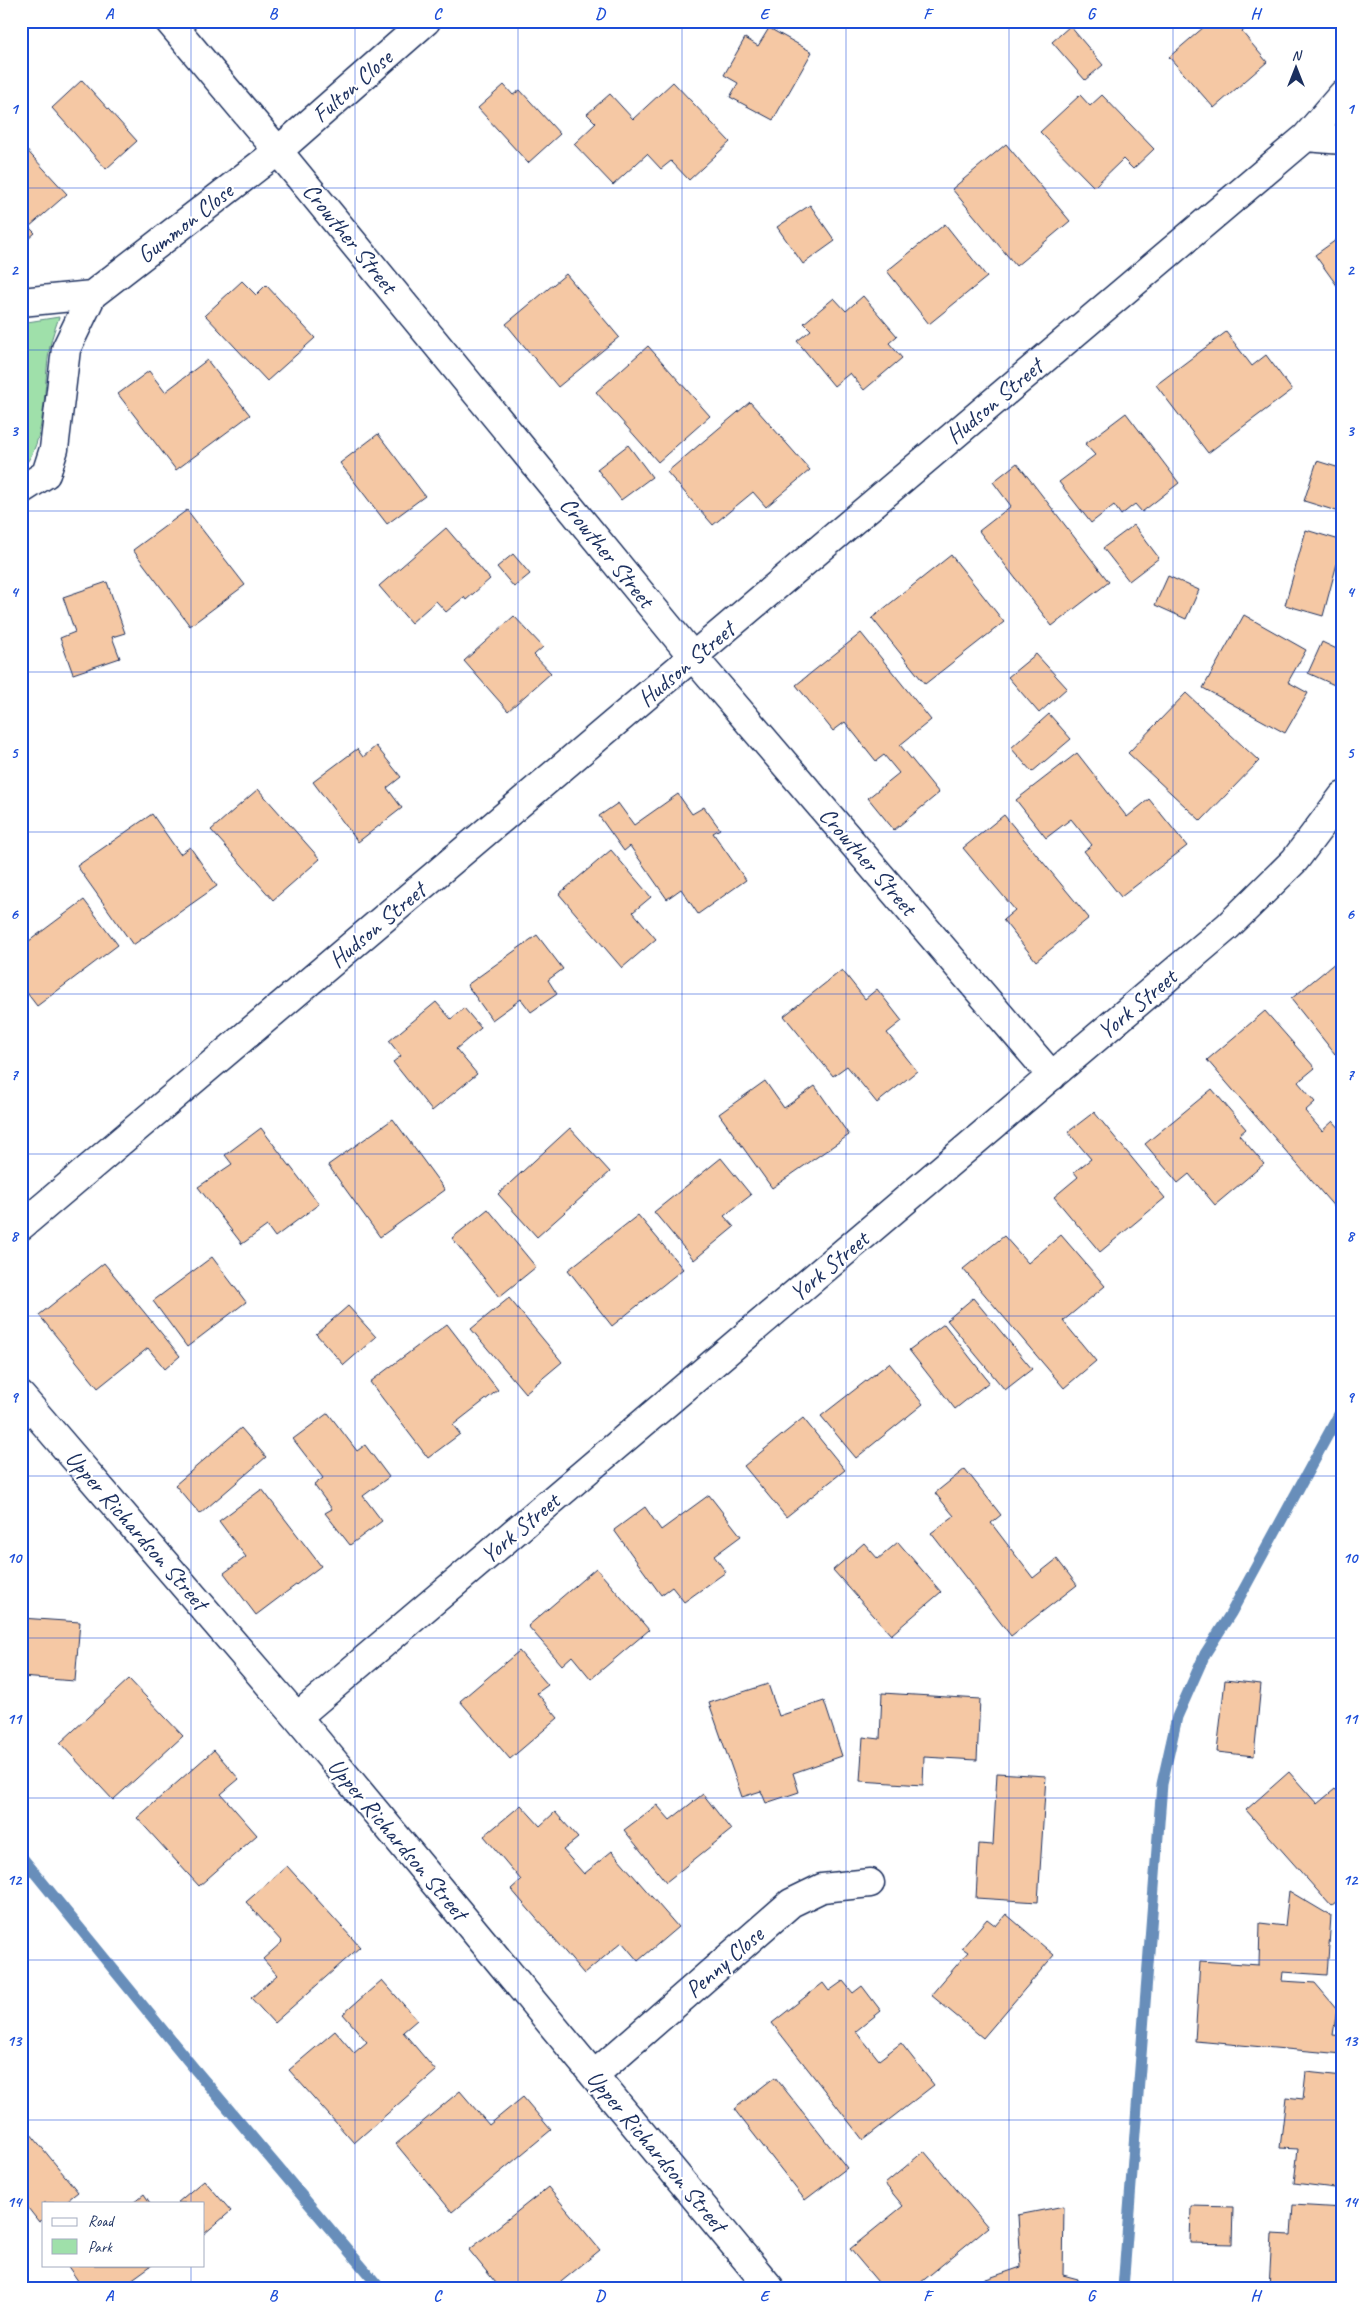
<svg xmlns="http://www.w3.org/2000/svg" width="1364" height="2309" font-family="Caveat,sans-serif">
<rect width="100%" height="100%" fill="#fff"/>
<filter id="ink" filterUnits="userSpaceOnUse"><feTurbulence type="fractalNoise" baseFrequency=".02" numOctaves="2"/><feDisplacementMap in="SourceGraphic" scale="10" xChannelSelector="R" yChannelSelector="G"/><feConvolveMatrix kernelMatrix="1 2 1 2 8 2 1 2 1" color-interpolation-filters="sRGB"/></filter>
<g filter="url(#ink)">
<path fill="#9fe0aa" stroke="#5d8884" d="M 59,317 C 56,326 52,336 50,346 C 43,380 48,445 21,469 L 21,323 Z"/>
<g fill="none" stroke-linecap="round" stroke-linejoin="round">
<path stroke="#678eba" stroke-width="11" d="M 21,1856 L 193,2067 L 380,2288
M 1123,2288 L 1162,1784 L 1177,1717 L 1205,1654 L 1231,1613 L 1343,1407"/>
</g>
<path fill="#f5c8a4" stroke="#1b2f5e" d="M 1211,21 L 1254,21 L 1242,32 L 1267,62 L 1214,108 L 1169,57 Z
M 1070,26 L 1103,65 L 1085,80 L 1052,42 Z
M 769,28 L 812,52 L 773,120 L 730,97 L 738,83 L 724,75 L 745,38 L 758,46 Z
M 82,80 L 137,141 L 106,169 L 52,108 Z
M 673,82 L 730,142 L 689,180 L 671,161 L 661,169 L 647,154 L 613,185 L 574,144 L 596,123 L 587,114 L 610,94 L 633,119 Z
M 504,85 L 513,95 L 520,90 L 560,134 L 528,163 L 478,108 Z
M 1080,95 L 1090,106 L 1102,95 L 1154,149 L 1133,169 L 1123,159 L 1094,187 L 1040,132 Z
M 1006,144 L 1070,221 L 1016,266 L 952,189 Z
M 22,145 L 67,194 L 29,227 L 35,233 L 21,245 Z
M 810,205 L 835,241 L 803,264 L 777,227 Z
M 945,224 L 987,277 L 929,324 L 887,271 Z
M 1343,235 L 1343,284 L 1338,287 L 1315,255 Z
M 566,274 L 619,337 L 558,387 L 506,324 Z
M 242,281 L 256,295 L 266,285 L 315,338 L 267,381 L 205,315 Z
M 863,296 L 897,336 L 889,343 L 902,358 L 864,390 L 850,373 L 834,386 L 797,341 L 811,330 L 804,323 L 834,298 L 846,311 Z
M 1226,332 L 1252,366 L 1266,355 L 1292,390 L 1208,453 L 1156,385 Z
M 648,346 L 710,416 L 658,462 L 596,392 Z
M 207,360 L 250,415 L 176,470 L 118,394 L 149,371 L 165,392 Z
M 750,402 L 810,470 L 766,507 L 753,492 L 713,525 L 667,472 Z
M 1126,413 L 1179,483 L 1142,512 L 1135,504 L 1121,515 L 1114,505 L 1091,523 L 1059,482 L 1095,455 L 1085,444 Z
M 378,434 L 425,496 L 387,524 L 340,463 Z
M 628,445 L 652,477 L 621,500 L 597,469 Z
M 1317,461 L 1343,469 L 1343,513 L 1304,501 Z
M 1017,463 L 1109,582 L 1052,626 L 979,531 L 1011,506 L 993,482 Z
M 187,510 L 245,585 L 190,626 L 133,550 Z
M 1134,525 L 1159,558 L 1129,581 L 1103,548 Z
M 446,528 L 490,579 L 466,600 L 464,597 L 446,612 L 436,601 L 411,623 L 379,586 Z
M 1306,530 L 1343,541 L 1323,616 L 1285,605 Z
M 513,554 L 530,574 L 514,587 L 497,567 Z
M 951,555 L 1004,622 L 925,684 L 872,618 Z
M 1168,576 L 1199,590 L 1186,619 L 1155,605 Z
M 107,582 L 125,633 L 112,637 L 120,658 L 73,674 L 60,638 L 75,632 L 63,597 Z
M 1244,615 L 1306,650 L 1288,682 L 1308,693 L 1285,733 L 1203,688 Z
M 514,616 L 543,647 L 534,655 L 551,673 L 508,711 L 464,661 Z
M 861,633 L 931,720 L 900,745 L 939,793 L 894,830 L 868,798 L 899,773 L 884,755 L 876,761 L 845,722 L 833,731 L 796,685 Z
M 1322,642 L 1343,652 L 1343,684 L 1341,688 L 1308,673 Z
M 1036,654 L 1067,688 L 1039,713 L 1008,677 Z
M 1186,693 L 1259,761 L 1201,821 L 1128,753 Z
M 1049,714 L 1071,739 L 1032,772 L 1011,748 Z
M 376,746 L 401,777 L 387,788 L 402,808 L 358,842 L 313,782 L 357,749 L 363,757 Z
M 1077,753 L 1127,817 L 1149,799 L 1187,846 L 1121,897 L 1084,851 L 1092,845 L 1071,819 L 1046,838 L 1016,800 Z
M 258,789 L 320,859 L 273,900 L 211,830 Z
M 678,794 L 692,814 L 704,807 L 720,829 L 713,833 L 746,880 L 698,914 L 681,889 L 667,899 L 630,846 L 624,851 L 599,816 L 618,803 L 634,825 Z
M 152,814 L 180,854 L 190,847 L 217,886 L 133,945 L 77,866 Z
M 1004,815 L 1089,918 L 1036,961 L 1003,920 L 1015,910 L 963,848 Z
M 611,850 L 651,897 L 633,912 L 656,939 L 622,968 L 559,894 Z
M 84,900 L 118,945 L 37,1006 L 21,985 L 21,947 Z
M 537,935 L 563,969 L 548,980 L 557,994 L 531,1012 L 521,999 L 492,1020 L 467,985 Z
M 1336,962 L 1343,970 L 1343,1048 L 1335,1054 L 1291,999 Z
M 842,970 L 865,999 L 877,989 L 902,1021 L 887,1033 L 917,1071 L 877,1103 L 847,1066 L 833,1076 L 784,1016 Z
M 436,1002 L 451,1019 L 464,1008 L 481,1028 L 456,1049 L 477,1074 L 432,1111 L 393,1062 L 401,1056 L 389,1041 Z
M 1265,1011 L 1315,1068 L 1298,1082 L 1315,1102 L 1305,1111 L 1322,1131 L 1333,1121 L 1343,1132 L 1343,1217 L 1207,1060 Z
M 765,1081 L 784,1108 L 815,1086 L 849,1135 L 772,1188 L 719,1114 Z
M 1212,1089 L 1246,1129 L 1239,1135 L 1264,1164 L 1215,1205 L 1189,1174 L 1178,1183 L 1145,1144 Z
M 1094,1112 L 1165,1198 L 1100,1252 L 1054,1197 L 1078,1177 L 1074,1172 L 1091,1159 L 1068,1132 Z
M 393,1119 L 445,1190 L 380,1237 L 328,1165 Z
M 261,1128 L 319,1204 L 275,1237 L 267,1226 L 242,1244 L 198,1187 L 232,1164 L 225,1155 Z
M 570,1128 L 610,1172 L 537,1237 L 498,1194 Z
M 721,1158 L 751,1195 L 724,1216 L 734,1227 L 694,1260 L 654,1212 Z
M 488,1209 L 536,1267 L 499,1297 L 452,1238 Z
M 638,1215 L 683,1269 L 612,1326 L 568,1270 Z
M 1061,1235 L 1105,1286 L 1063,1321 L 1096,1361 L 1064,1388 L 963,1269 L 1004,1236 L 1028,1263 Z
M 212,1257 L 246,1302 L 187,1347 L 153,1301 Z
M 104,1263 L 180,1356 L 165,1369 L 148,1348 L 98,1388 L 39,1315 Z
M 509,1298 L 562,1362 L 525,1393 L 471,1329 Z
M 973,1298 L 1032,1369 L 1005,1390 L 947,1320 Z
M 348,1306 L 376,1337 L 344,1365 L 316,1334 Z
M 447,1324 L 498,1390 L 453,1425 L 460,1434 L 428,1458 L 370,1382 Z
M 944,1324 L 989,1382 L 955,1409 L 909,1350 Z
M 889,1363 L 923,1404 L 856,1458 L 821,1416 Z
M 328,1413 L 357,1451 L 365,1445 L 389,1477 L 363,1496 L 382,1521 L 350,1545 L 325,1513 L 332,1509 L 314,1485 L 323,1478 L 293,1439 Z
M 803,1418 L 845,1470 L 786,1517 L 744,1466 Z
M 241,1428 L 266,1457 L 200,1514 L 175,1485 Z
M 965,1469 L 1001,1515 L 991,1523 L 1033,1578 L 1057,1559 L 1077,1585 L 1011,1636 L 931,1533 L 954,1516 L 935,1493 Z
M 262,1489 L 321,1566 L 256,1615 L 224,1573 L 246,1557 L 219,1521 Z
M 709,1495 L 741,1536 L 714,1556 L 726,1572 L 684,1602 L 672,1587 L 661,1595 L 614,1530 L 645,1507 L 661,1530 Z
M 898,1542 L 941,1592 L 891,1635 L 833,1570 L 864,1543 L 878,1559 Z
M 596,1568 L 649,1630 L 591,1679 L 572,1656 L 562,1665 L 528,1626 Z
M 21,1618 L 80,1622 L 75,1681 L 21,1677 Z
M 519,1651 L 548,1685 L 537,1693 L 558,1718 L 510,1759 L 460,1701 Z
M 129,1679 L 183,1736 L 113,1800 L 60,1743 Z
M 1225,1680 L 1261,1684 L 1254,1756 L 1217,1752 Z
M 768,1684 L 779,1716 L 824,1701 L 842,1756 L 793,1773 L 799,1792 L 766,1803 L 761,1791 L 742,1797 L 709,1703 Z
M 882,1693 L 980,1699 L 977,1760 L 924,1757 L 923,1785 L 860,1781 L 863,1737 L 880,1739 Z
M 214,1750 L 239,1779 L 221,1794 L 257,1835 L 199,1886 L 137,1818 Z
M 1289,1772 L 1317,1804 L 1335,1789 L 1343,1797 L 1343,1896 L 1331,1906 L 1246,1810 Z
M 997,1773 L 1046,1776 L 1038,1902 L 976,1898 L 979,1844 L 993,1845 Z
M 703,1794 L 731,1830 L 666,1882 L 624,1830 L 657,1805 L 670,1820 Z
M 521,1805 L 540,1826 L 555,1812 L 578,1838 L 563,1850 L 584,1874 L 612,1851 L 678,1927 L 638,1961 L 622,1942 L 584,1974 L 511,1889 L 521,1880 L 484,1836 Z
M 287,1866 L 360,1947 L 274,2023 L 251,1998 L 277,1975 L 263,1959 L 282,1942 L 246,1902 Z
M 1289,1891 L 1331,1916 L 1327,1975 L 1283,1972 L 1282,1981 L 1315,1983 L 1337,2009 L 1333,2035 L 1343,2036 L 1343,2054 L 1195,2041 L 1200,1961 L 1259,1965 L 1260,1923 L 1285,1926 Z
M 1006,1914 L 1054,1955 L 983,2038 L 931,1995 L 968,1952 L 962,1948 L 987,1919 L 996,1926 Z
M 382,1980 L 417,2020 L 403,2032 L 436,2071 L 354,2143 L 289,2070 L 335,2031 L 354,2053 L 367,2042 L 343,2014 Z
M 843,1981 L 853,1993 L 862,1986 L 881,2011 L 856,2031 L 879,2060 L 901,2043 L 934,2085 L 863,2140 L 772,2023 L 823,1983 L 829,1991 Z
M 1306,2072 L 1343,2076 L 1343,2189 L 1294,2183 L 1298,2149 L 1280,2148 L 1286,2097 L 1303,2099 Z
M 775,2077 L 847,2168 L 805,2200 L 734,2109 Z
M 460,2091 L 489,2125 L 523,2097 L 551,2130 L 452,2212 L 396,2144 Z
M 26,2128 L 78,2192 L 64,2203 L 44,2203 L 44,2219 L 39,2222 L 21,2199 L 21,2132 Z
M 924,2151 L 988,2227 L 914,2288 L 883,2288 L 850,2249 L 903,2206 L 885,2184 Z
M 204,2180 L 231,2211 L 204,2234 L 204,2203 L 177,2203 Z
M 548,2187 L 600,2250 L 556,2286 L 558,2288 L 500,2288 L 469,2250 Z
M 144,2194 L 150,2203 L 133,2203 Z
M 1293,2205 L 1343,2208 L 1343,2288 L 1269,2288 L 1272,2234 L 1291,2235 Z
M 1064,2206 L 1063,2275 L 1078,2279 L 1076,2288 L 960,2288 L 1021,2267 L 1018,2215 Z
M 1191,2206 L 1233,2207 L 1232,2244 L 1190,2243 Z
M 67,2265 L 152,2265 L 120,2288 L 83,2288 Z
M 629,2281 L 635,2288 L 621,2288 Z"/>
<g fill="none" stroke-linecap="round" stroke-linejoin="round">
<defs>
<path id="minor" d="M 169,21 L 278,151 L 694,658 L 1052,1076
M 1306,137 L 1343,140
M 92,295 L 278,151 L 426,21
M 21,302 L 92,295 L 66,349 L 54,449 L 46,474 L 21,490
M 21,1226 L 1306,137 L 1343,94
M 21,1396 L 297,1717 L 770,2288
M 297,1717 L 1228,926 L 1295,860 L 1343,796
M 594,2075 L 791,1903 L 822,1888 L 870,1883"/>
</defs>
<use href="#minor" stroke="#1b2f5e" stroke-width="31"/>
<use href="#minor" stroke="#fff" stroke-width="28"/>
</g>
</g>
<path fill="none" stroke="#1d4ed8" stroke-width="1" stroke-opacity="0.55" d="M 191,21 L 191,2203M 355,21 L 355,2288M 518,21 L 518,2288M 682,21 L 682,2288M 846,21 L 846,2288M 1009,21 L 1009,2288M 1173,21 L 1173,2288M 21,188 L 1343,188M 21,350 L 1343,350M 21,511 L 1343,511M 21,672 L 1343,672M 21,832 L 1343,832M 21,994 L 1343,994M 21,1154 L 1343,1154M 21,1316 L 1343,1316M 21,1476 L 1343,1476M 21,1638 L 1343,1638M 21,1798 L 1343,1798M 21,1960 L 1343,1960M 21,2120 L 1343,2120M 191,2265 L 191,2288"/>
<g text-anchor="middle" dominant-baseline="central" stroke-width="4.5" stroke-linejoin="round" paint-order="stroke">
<g font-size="24" fill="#1b2f5e" stroke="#fff">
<text transform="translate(352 86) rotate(-41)">Fulton Close</text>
<text transform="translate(185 223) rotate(-38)">Gummon Close</text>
<text transform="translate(350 238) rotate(51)">Crowther Street</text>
<text transform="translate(994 401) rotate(-40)">Hudson Street</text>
<text transform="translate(607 552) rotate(51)">Crowther Street</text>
<text transform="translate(686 664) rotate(-40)">Hudson Street</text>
<text transform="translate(868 861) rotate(49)">Crowther Street</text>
<text transform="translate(377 925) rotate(-40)">Hudson Street</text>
<text transform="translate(1137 1004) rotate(-40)">York Street</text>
<text transform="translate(829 1266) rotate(-40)">York Street</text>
<text transform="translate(520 1528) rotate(-40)">York Street</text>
<text transform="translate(137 1530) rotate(49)">Upper Richardson Street</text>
<text transform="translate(398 1839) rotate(50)">Upper Richardson Street</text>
<text transform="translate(724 1962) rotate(-41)">Penny Close</text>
<text transform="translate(657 2151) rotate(50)">Upper Richardson Street</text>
</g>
</g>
<rect width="1364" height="2309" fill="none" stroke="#fff" stroke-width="55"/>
<rect x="42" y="2202" width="162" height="65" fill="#ffffff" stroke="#a4acbf"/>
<rect x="52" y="2218" width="25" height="8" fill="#ffffff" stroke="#a4acbf"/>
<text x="88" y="2226" font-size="15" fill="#1b2f5e">Road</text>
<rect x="52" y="2239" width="25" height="15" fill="#9fe0aa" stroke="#a4acbf"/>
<text x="88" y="2252" font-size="15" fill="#1b2f5e">Park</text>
<g transform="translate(1296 68)" stroke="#ffffff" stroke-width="4" paint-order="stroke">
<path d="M0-4L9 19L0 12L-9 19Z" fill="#1b2f5e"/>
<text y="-8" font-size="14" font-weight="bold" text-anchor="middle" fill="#1b2f5e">N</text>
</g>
<rect x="28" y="28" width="1308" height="2254" fill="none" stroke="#1d4ed8" stroke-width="2"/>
<g font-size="16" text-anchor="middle" font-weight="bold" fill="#1d4ed8">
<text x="109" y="19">A</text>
<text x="273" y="19">B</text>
<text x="437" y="19">C</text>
<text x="600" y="19">D</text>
<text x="764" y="19">E</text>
<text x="927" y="19">F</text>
<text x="1091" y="19">G</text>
<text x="1255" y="19">H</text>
<text x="14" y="114">1</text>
<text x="1350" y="114">1</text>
<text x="14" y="275">2</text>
<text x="1350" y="275">2</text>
<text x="14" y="436">3</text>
<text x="1350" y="436">3</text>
<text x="14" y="597">4</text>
<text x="1350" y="597">4</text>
<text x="14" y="758">5</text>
<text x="1350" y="758">5</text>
<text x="14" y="919">6</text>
<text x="1350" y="919">6</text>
<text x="14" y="1080">7</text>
<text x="1350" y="1080">7</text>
<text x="14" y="1241">8</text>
<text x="1350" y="1241">8</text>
<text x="14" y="1402">9</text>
<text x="1350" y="1402">9</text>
<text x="14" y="1563">10</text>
<text x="1350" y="1563">10</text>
<text x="14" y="1724">11</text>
<text x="1350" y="1724">11</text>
<text x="14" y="1885">12</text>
<text x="1350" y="1885">12</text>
<text x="14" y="2046">13</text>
<text x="1350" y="2046">13</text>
<text x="14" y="2207">14</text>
<text x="1350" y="2207">14</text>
<text x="109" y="2301">A</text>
<text x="273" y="2301">B</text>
<text x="437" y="2301">C</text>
<text x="600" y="2301">D</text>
<text x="764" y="2301">E</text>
<text x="927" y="2301">F</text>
<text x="1091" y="2301">G</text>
<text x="1255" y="2301">H</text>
</g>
</svg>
